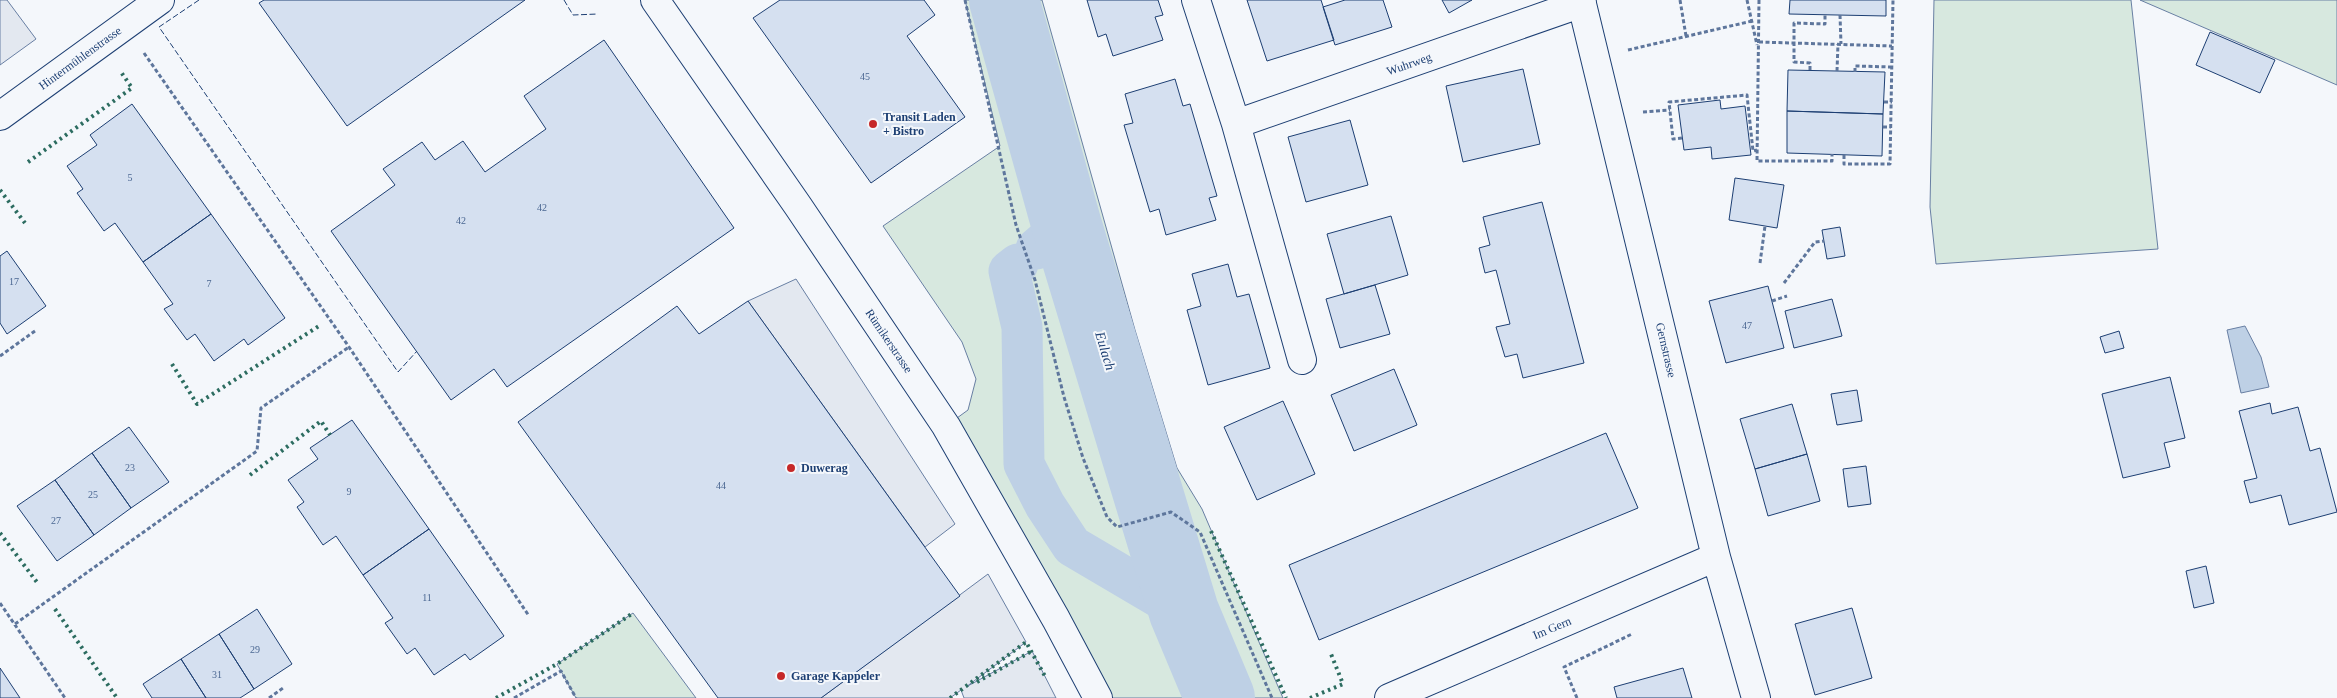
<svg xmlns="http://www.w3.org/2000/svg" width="2337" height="698" font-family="Georgia,serif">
<rect width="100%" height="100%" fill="#f4f7fb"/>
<path fill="#d7e8df" stroke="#687fa3" d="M 965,0 L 1042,0 L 1135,330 L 1177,468 L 1202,509 L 1283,698 L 1098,698 L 946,426 L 968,410 L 976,379 L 962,342 L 883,226 L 1000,146 Z
M 1934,0 L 2131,0 L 2158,249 L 1936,264 L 1930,207 Z
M 2140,0 L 2337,0 L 2337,85 Z
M 633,613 L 696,698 L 576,698 L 557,664 Z"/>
<path fill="#e3e8f0" stroke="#687fa3" d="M 0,0 L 7,0 L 36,39 L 0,65 Z
M 796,279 L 955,524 L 925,547 L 748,301 Z
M 988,574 L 1026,642 L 966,687 L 1032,651 L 1056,698 L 964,698 L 961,690 L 950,698 L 821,698 Z"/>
<path fill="#bed0e5" stroke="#687fa3" d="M 2245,326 L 2261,357 L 2269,387 L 2241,393 L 2227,330 Z"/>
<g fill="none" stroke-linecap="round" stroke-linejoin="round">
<path stroke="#bed0e5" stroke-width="41" d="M 1036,249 L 1066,223
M 1018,264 L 1009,271 L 1022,327 L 1024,464 L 1045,505 L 1072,546 L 1184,612"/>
<path stroke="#bed0e5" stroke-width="70" d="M 1004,0 L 1066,223 L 1184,612 L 1220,698"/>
</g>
<path fill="#d5e0f0" stroke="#1d3f73" d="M 264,0 L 525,0 L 347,126 L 259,3 Z
M 780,0 L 924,0 L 935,15 L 907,36 L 965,117 L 871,183 L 753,18 Z
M 1087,0 L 1158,0 L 1163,15 L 1155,17 L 1163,40 L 1113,56 L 1106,34 L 1098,37 Z
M 1247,0 L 1321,0 L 1334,40 L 1267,61 Z
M 1345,0 L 1383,0 L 1392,27 L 1335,45 L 1323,7 Z
M 1442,0 L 1472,0 L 1449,13 Z
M 1790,0 L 1886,0 L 1886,16 L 1789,14 Z
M 2210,32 L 2275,60 L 2260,93 L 2196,65 Z
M 604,40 L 734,228 L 507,387 L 494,369 L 451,400 L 331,231 L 395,185 L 383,169 L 422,142 L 435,160 L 463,141 L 485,172 L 546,129 L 524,96 Z
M 1523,69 L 1540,144 L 1463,162 L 1446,86 Z
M 1788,70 L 1885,72 L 1883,114 L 1787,111 Z
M 1175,79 L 1183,106 L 1190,104 L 1217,196 L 1209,198 L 1216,220 L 1166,235 L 1159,209 L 1150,212 L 1124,125 L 1133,123 L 1125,94 Z
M 1720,100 L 1721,109 L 1745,106 L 1751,155 L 1712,159 L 1711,147 L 1684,150 L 1678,105 Z
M 132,104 L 211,214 L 143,262 L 115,223 L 104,231 L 77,193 L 83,189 L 67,166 L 97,145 L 90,135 Z
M 1787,111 L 1883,114 L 1882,156 L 1787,153 Z
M 1350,120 L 1368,185 L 1306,202 L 1288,137 Z
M 1735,178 L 1784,185 L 1777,228 L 1729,220 Z
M 1542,202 L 1584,363 L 1523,378 L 1517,354 L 1505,357 L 1496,327 L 1510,324 L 1496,270 L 1485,273 L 1479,248 L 1490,245 L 1483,217 Z
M 211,214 L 285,318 L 248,345 L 244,339 L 214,361 L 195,334 L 187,340 L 164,309 L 173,304 L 143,262 Z
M 1391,216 L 1408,275 L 1344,294 L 1327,234 Z
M 1840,227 L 1845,256 L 1827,259 L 1822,230 Z
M 7,251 L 46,306 L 7,334 L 0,323 L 0,256 Z
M 1228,264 L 1237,297 L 1249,294 L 1270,368 L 1208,385 L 1187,310 L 1201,306 L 1192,274 Z
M 1375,285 L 1390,334 L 1340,348 L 1326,299 Z
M 1768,286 L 1784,348 L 1726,363 L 1709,301 Z
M 1832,299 L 1842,336 L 1794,348 L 1785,311 Z
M 748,301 L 960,596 L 821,698 L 718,698 L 518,422 L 677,306 L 699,334 Z
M 2119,331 L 2124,348 L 2105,353 L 2100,337 Z
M 1394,369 L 1417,425 L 1354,451 L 1331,395 Z
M 2170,377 L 2185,438 L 2164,443 L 2170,467 L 2123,478 L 2102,394 Z
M 1857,390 L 1862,421 L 1837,425 L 1831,394 Z
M 1283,401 L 1315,474 L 1257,500 L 1224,427 Z
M 2270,403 L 2272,414 L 2298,407 L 2310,451 L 2320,448 L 2337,512 L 2289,525 L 2281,495 L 2250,503 L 2244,481 L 2257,478 L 2239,411 Z
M 1792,404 L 1807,454 L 1755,469 L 1740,419 Z
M 352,420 L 429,529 L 363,575 L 336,536 L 323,545 L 297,507 L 304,502 L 288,480 L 318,459 L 310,448 Z
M 129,427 L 169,482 L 131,508 L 92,453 Z
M 1606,433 L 1638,508 L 1319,640 L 1289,565 Z
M 92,453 L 131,508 L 94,535 L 55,480 Z
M 1807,454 L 1820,501 L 1768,516 L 1755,469 Z
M 1866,466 L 1871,504 L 1848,507 L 1843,469 Z
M 55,480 L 94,535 L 57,561 L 17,506 Z
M 429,529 L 504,636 L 470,660 L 465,654 L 434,675 L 415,648 L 407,654 L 385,623 L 393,618 L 363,575 Z
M 2206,566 L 2214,603 L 2194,608 L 2186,571 Z
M 1852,608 L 1872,678 L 1815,695 L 1795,624 Z
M 257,609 L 292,664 L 254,689 L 219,634 Z
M 219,634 L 254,689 L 240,698 L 206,698 L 181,659 Z
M 181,659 L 206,698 L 152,698 L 143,684 Z
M 0,668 L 20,698 L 0,698 Z
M 1683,668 L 1692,698 L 1617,698 L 1614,687 Z"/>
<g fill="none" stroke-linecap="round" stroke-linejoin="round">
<defs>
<path id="street" d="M 1196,0 L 1236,124 L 1582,3
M 1581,0 L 1716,557 L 1756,698
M 0,116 L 160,0
M 1236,124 L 1302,360
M 1389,698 L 1716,557"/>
<path id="secondary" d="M 655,0 L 798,206 L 946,426 L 1056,619 L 1098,698"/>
</defs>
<use href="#street" stroke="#1d3f73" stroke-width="30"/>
<use href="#secondary" stroke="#1d3f73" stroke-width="30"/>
<path stroke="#5e769c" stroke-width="3" stroke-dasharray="4 2.5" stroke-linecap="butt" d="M 965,0 L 1016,225 L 1035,280 L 1064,397 L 1083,458 L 1107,517 L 1117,527 L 1171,512 L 1200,532 L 1272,698
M 1680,0 L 1686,36
M 1747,0 L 1757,45
M 1759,0 L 1757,161 L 1832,161 L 1832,154
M 1840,15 L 1841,44
M 1759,42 L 1892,46
M 1628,50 L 1752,21
M 144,53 L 349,347 L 529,616
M 1810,70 L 1810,63 L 1794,62 L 1794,23 L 1825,24 L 1825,15
M 1837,71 L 1838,44
M 1855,72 L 1855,66 L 1892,67
M 1884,102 L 1892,102
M 1643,112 L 1670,110
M 1883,127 L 1891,127
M 1682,138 L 1673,139 L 1669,102 L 1747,95 L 1753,151 L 1757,150
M 1844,155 L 1844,164 L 1890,164 L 1893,0
M 1760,263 L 1765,226
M 1784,283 L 1815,242 L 1824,241
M 1772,301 L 1787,296
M 0,356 L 35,331
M 0,603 L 65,698
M 15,624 L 257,451 L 261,408 L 349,347
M 269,698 L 283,688
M 514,698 L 561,671 L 576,698
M 1577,698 L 1564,667 L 1632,634"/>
<use href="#street" stroke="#f4f7fb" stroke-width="28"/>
<use href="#secondary" stroke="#f4f7fb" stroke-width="28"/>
<path stroke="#2c6c60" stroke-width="4" stroke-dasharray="2.5 4" stroke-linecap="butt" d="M 28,162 L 132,88 L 121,72
M 0,190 L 25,223
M 172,364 L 197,404 L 319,326
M 250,475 L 321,421 L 330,435
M 1211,531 L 1286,698
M 0,533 L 39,585
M 55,609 L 117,698
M 977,682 L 1032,651
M 496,698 L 557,664 L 633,613
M 950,698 L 1026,642 L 1046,678
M 1310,698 L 1343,684 L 1331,654"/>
<path stroke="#1d3f73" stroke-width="1" stroke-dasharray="6 2.5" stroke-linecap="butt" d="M 199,0 L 159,27 L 398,372 L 417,351
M 564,0 L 573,15 L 598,14"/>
</g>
<g fill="#c62828" stroke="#f4f7fb" stroke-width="2">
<circle cx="873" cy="124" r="5"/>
<circle cx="791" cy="468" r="5"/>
<circle cx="781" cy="676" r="5"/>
</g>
<g text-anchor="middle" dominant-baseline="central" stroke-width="4" stroke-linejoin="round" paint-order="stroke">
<g font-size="10" fill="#4b6792">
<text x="865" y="76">45</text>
<text x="130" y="177">5</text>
<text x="542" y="207">42</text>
<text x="461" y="220">42</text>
<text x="14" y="281">17</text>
<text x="209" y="283">7</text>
<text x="1747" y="325">47</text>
<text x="130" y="467">23</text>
<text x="721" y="485">44</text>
<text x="349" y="491">9</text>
<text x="93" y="494">25</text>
<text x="56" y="520">27</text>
<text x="427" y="597">11</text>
<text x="255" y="649">29</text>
<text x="217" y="674">31</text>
</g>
<g font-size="12" fill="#1d3f73" stroke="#f4f7fb">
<text transform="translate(80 58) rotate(-36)">Hintermühlenstrasse</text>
<text transform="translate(1409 64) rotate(-19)">Wuhrweg</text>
<text transform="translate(889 341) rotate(56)">Rümikerstrasse</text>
<text transform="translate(1666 350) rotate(77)">Gernstrasse</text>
<text transform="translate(1552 628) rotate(-23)">Im Gern</text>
</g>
<g font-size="12" font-weight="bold" fill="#1d3f73" stroke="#f4f7fb" text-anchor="start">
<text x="883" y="117">Transit Laden<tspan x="883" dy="14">+ Bistro</tspan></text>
<text x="801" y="468">Duwerag</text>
<text x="791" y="676">Garage Kappeler</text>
</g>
<g font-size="14" font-style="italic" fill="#1d3f73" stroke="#f4f7fb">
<text transform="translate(1105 351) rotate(73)">Eulach</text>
</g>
</g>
</svg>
